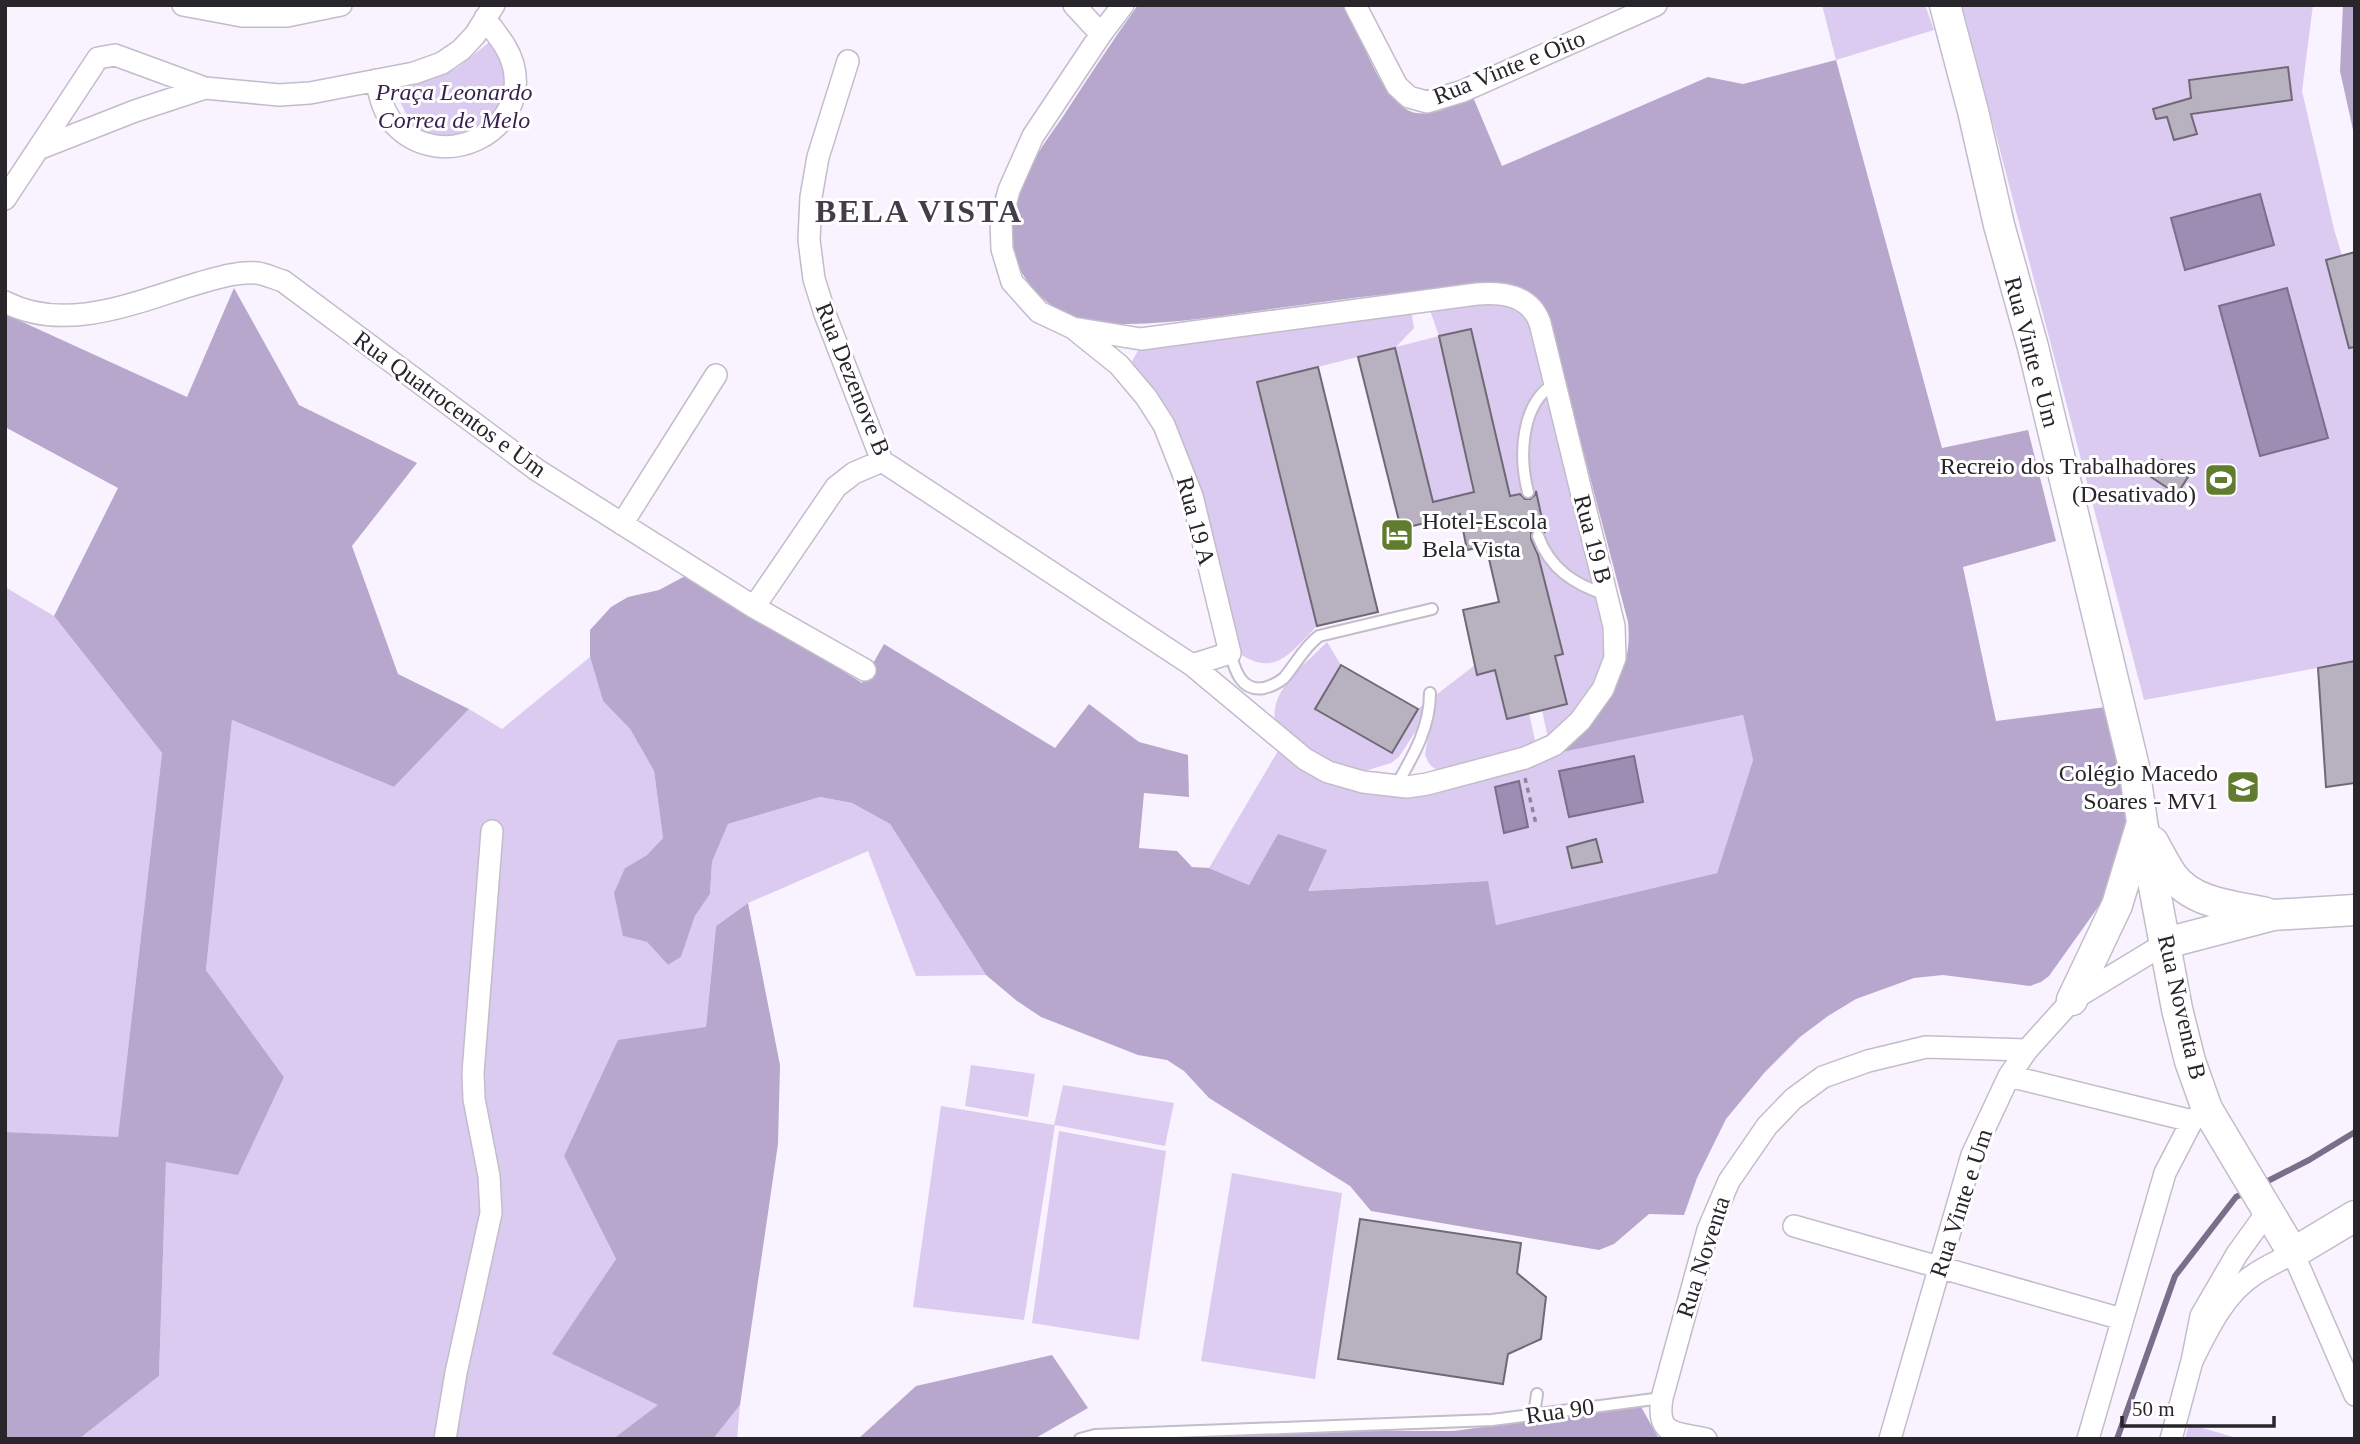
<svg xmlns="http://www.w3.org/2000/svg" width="2360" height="1444" font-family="'Times New Roman',serif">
<rect width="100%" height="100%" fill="#f8f3ff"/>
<path fill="#dbcbf0" d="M 1822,5 L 1925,5 L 1934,30 L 1836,60 Z
M 1962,5 L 2313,5 L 2302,91 L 2334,229 L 2355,299 L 2355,661 L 2144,700 Z
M 492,40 L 509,72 L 504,108 L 463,138 L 417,135 L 396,94 L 403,89 L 456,69 Z
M 1481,296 L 1530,311 L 1602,584 L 1607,674 L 1549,743 L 1542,710 L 1555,656 L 1563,654 L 1534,537 L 1545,534 L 1536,491 L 1510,496 L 1471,329 L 1439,336 L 1473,493 L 1433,502 L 1394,348 L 1257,382 L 1317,626 C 1288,655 1274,680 1233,649 L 1209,552 L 1133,372 L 1132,361 L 1140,347 L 1410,304 L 1414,328 L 1396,347 L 1439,336 L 1427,302 Z
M 5,587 L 54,616 L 162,753 L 118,1138 L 5,1132 Z
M 1327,642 L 1341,665 L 1316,709 L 1392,753 L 1418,709 L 1425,703 L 1417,729 L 1399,757 L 1391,763 L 1355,774 L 1342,773 L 1277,728 C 1264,693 1305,665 1327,642 Z
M 590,657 L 603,701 L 630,729 L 654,771 L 663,838 L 647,855 L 625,868 L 623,936 L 647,942 L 668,965 L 681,957 L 695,916 L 710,894 L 712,862 L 728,824 L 820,797 L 852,803 L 890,824 L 986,975 L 916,976 L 868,851 L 748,903 L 716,926 L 706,1027 L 564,1156 L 616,1259 L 553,1354 L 659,1405 L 613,1439 L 79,1439 L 159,1376 L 166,1161 L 284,1077 L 206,970 L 232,720 L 394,787 L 469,709 L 502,729 Z
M 1475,665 L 1477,674 L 1495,670 L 1507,718 L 1529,713 L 1537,749 L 1444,772 C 1433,769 1428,765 1425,754 L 1436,695 Z
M 1743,715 L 1753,760 L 1717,873 L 1496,925 L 1487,881 L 1307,891 L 1279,835 L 1249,885 L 1209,868 L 1282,744 L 1373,786 Z
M 971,1065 L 1035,1074 L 1028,1117 L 965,1106 Z
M 1063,1085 L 1174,1103 L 1165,1146 L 1055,1125 L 1024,1320 L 913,1307 L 941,1106 L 1054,1125 Z
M 1059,1131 L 1166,1151 L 1139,1340 L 1032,1323 Z
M 1232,1173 L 1342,1193 L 1315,1379 L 1201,1361 Z
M 740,1405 L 737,1439 L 713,1439 Z
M 2189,1424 L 2240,1439 L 2185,1439 Z"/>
<path fill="#b8a7cd" d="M 1138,5 L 1347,5 C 1360,34 1382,106 1416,113 C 1436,116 1456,104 1473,97 L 1502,166 L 1708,77 L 1743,84 L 1836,60 L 1942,448 L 2028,430 L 2056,541 L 1963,567 L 1996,721 L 2114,706 L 2133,801 L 2111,889 L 2049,976 L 2041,982 L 2030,986 L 1943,975 L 1914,978 L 1856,999 L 1828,1016 L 1800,1037 L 1765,1072 L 1726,1119 L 1697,1178 L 1684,1215 L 1649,1214 L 1614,1244 L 1599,1250 L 1371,1211 L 1350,1186 L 1209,1098 L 1184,1071 L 1167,1060 L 1138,1055 L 1041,1017 L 1017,1001 L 986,975 L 890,824 L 852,803 L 820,797 L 728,824 L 712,862 L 710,894 L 695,916 L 681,957 L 668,965 L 647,942 L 623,936 L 614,893 L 625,868 L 647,855 L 663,838 L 654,771 L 630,729 L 603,701 L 590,657 L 590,630 L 611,607 L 628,597 L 659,590 L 689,574 L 862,683 L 884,644 L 1055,748 L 1089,704 L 1139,742 L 1188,755 L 1189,797 L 1144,793 L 1139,848 L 1177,851 L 1192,867 L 1209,868 L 1249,885 L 1278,834 L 1327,850 L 1308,891 L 1488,881 L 1496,925 L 1717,873 L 1753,760 L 1743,715 L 1542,756 C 1588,716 1635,691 1628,622 L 1552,332 C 1540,299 1530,282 1492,283 C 1423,290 1355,297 1286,307 C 1234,314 1181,323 1128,324 C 1113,324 1095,325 1081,320 C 1053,312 1027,288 1016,261 C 1009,242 1012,218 1017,198 C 1025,168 1047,140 1064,115 C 1088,78 1112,41 1138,5 Z
M 2343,5 L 2355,5 L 2355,139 L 2340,71 Z
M 234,288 L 299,405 L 417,463 L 352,546 L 398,674 L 469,709 L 394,787 L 232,720 L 206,970 L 284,1077 L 238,1175 L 166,1162 L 159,1376 L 79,1439 L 5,1439 L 5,1132 L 118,1137 L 162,753 L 54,616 L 118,488 L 5,427 L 5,314 L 187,397 Z
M 748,903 L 780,1065 L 778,1144 L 740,1405 L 713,1439 L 613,1439 L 658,1405 L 552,1354 L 616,1259 L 564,1156 L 618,1040 L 706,1027 L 716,926 Z
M 1052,1355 L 1088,1408 L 1034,1439 L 858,1439 L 916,1386 Z
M 1640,1405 L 1658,1437 L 1668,1439 L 1089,1439 L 1103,1431 L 1454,1431 Z"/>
<path fill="#9e8db3" stroke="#7b6e8a" stroke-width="2" d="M 2260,194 L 2274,245 L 2185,270 L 2171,218 Z
M 2287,288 L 2328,438 L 2260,456 L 2219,306 Z
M 1634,756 L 1643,802 L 1569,817 L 1559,771 Z
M 1519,781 L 1528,827 L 1504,833 L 1495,787 Z"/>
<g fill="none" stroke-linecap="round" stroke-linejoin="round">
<path stroke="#7b6e8a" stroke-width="6" d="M 2262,1184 L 2309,1160 L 2355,1132
M 2117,1439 L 2175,1276 L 2236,1197 L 2246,1192"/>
</g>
<path fill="#b8b1c0" stroke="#6f6976" stroke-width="2" d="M 2288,67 L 2292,100 L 2191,114 L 2197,134 L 2174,140 L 2167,117 L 2156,119 L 2153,109 L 2191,98 L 2189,80 Z
M 2355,252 L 2355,347 L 2349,348 L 2326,260 Z
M 1471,329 L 1510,496 L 1520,494 L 1525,499 L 1530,499 L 1535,495 L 1536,491 L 1545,533 L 1542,529 L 1535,529 L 1531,532 L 1531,539 L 1538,555 L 1563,654 L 1555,656 L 1567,704 L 1507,719 L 1495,670 L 1477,675 L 1463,610 L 1499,602 L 1486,546 L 1467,550 L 1460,514 L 1401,529 L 1358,357 L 1395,348 L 1433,502 L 1474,492 L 1439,336 Z
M 1318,367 L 1378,612 L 1317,626 L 1257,382 Z
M 2162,460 L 2188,477 L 2177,494 L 2151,477 Z
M 2355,661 L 2355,783 L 2326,787 L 2318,668 Z
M 1341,665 L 1418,709 L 1392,753 L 1315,709 Z
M 1596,839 L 1602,862 L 1572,868 L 1567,847 Z
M 1360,1219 L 1521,1243 L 1517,1273 L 1546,1297 L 1541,1339 L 1508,1354 L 1503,1384 L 1338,1359 Z"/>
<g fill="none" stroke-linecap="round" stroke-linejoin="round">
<defs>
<path id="lane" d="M 1528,492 C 1519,457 1520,404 1555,383
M 1538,536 C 1550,569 1575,585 1607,595
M 1230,653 C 1235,670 1241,692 1264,688 C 1272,686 1278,683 1284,678 C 1296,664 1304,647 1319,636 L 1432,609
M 1396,786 C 1413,756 1430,728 1430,693
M 1534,1414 L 1537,1394
M 1080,1439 L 1095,1435 L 1492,1420 L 1662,1398"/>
<path id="street" d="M 183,5 L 242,16 L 287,16 L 341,5
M 1074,5 L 1101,34
M 1123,5 L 1101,34 L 1033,136 L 1009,190 L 1001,221 L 1002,249 L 1012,282 L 1039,312 L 1073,328 L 1119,365 L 1146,397 L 1164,425 L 1192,496 L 1230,653 L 1192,665
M 1355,5 L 1397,86 L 1409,97 L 1427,102 L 1463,91 L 1656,5
M 848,61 L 818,157 L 811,197 L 809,240 L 814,279 L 825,314 L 882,461 L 1192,665 L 1305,759 L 1328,772 L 1363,782 L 1407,787 L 1427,784 L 1525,758 L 1554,745 L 1580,721 L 1603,689 L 1615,658 L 1614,626 L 1540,323 C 1530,295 1503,292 1477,294 L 1141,339 L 1073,328
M 376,80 C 380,96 383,112 394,124 C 441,175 531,133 513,64 C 508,46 495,33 485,18
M 38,149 L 135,111 L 205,88
M 5,199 L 98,58 L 115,55 L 205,88 L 279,95 L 310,93 L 414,73 L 442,63 L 461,50 L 475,35 L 494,5
M 5,302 C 67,334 138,301 199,283 C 217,278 239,271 257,273 C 266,274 275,279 283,281 L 537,470 L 754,607 L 865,670
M 622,524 L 716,375
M 754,607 L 836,487 L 854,473 L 882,461
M 2009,1076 L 2192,1121
M 1794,1226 L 2122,1319
M 2192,1361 C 2208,1329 2224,1294 2255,1274 C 2267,1266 2281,1260 2293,1253 L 2355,1395
M 445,1439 L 456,1373 L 491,1213 L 489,1176 L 474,1099 L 473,1073 L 492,831
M 1706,1439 C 1675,1432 1656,1436 1662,1398 L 1708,1230 L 1729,1181 L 1767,1126 L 1793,1099 L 1823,1077 L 1868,1061 L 1926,1047 L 2027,1050
M 1890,1439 L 1972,1155 L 2009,1076 L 2027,1050 L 2072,1000 L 2166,943
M 2088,1439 L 2165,1173 L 2192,1121 L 2207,1109
M 2171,1439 L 2192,1361 L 2201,1316 L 2237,1254 L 2268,1211"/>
<path id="secondary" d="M 1945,5 L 1973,111 L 1999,225 L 2033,347 L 2134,767 L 2142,822 L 2177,1009 L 2190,1061 L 2207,1109 L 2293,1253 L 2355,1216
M 2153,842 C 2159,853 2165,865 2172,875 C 2193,904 2234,906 2266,913
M 2166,943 L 2273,915 L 2355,910
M 2072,1000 L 2117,905 L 2141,826"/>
</defs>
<use href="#lane" stroke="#c3bccb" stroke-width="14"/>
<use href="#street" stroke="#c3bccb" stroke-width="24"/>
<use href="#secondary" stroke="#c3bccb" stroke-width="33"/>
<path stroke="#8c8891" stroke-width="3.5" stroke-dasharray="5 5" stroke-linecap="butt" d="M 1525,778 L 1536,824"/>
<use href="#lane" stroke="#fff" stroke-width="10"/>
<use href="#street" stroke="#fff" stroke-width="21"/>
<use href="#secondary" stroke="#fff" stroke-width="30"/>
</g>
<defs>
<symbol id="stadium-square" viewBox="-11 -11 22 22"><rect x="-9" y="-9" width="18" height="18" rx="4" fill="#627c2f" stroke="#fff"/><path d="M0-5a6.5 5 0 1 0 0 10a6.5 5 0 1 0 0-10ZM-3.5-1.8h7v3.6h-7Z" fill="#fff"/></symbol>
<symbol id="hotel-square" viewBox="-11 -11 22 22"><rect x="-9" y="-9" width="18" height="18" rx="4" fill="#627c2f" stroke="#fff"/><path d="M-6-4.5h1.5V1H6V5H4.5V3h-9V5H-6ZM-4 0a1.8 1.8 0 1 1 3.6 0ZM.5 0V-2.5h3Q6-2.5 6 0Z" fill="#fff"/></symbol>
<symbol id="school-square" viewBox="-11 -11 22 22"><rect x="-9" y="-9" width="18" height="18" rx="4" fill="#627c2f" stroke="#fff"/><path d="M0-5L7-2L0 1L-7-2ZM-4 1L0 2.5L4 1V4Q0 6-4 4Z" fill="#fff"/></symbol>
</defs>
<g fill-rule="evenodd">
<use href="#stadium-square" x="2202" y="461" width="38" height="38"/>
<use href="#hotel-square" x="1378" y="516" width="38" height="38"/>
<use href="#school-square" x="2224" y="768" width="38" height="38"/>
</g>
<g text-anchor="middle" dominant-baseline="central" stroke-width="6" stroke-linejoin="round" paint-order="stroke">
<g font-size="24" fill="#28252b" stroke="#fff">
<text transform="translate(1509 67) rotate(-22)">Rua Vinte e Oito</text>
<text transform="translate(2032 352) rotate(75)">Rua Vinte e Um</text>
<text transform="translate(853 379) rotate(68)">Rua Dezenove B</text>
<text transform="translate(450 404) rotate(36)">Rua Quatrocentos e Um</text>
<text transform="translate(1196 521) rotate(75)">Rua 19 A</text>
<text transform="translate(1593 539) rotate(75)">Rua 19 B</text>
<text transform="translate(2182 1007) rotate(77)">Rua Noventa B</text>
<text transform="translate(1961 1203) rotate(-72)">Rua Vinte e Um</text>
<text transform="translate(1703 1257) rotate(-72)">Rua Noventa</text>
<text transform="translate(1560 1411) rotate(-8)">Rua 90</text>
</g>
<g font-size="24" font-style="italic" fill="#381f4f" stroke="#fff">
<text x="454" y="92">Praça Leonardo<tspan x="454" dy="28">Correa de Melo</tspan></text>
</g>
<g font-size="24" fill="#28252b" stroke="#fff" text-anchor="end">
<text x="2196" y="466">Recreio dos Trabalhadores<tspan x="2196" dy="28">(Desativado)</tspan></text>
<text x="1422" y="521" text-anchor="start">Hotel-Escola<tspan x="1422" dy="28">Bela Vista</tspan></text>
<text x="2218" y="773">Colégio Macedo<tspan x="2218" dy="28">Soares - MV1</tspan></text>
</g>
<g font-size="32" font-weight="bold" letter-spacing="2" fill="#423d49" stroke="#fff">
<text x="919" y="211">BELA VISTA</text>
</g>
</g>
<rect width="2360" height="1444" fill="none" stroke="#28252b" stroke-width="14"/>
<path d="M2122 1416v10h152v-10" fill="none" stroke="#28252b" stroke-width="3.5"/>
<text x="2132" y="1416" font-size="21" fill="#28252b" stroke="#ffffff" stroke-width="5" paint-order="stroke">50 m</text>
</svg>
